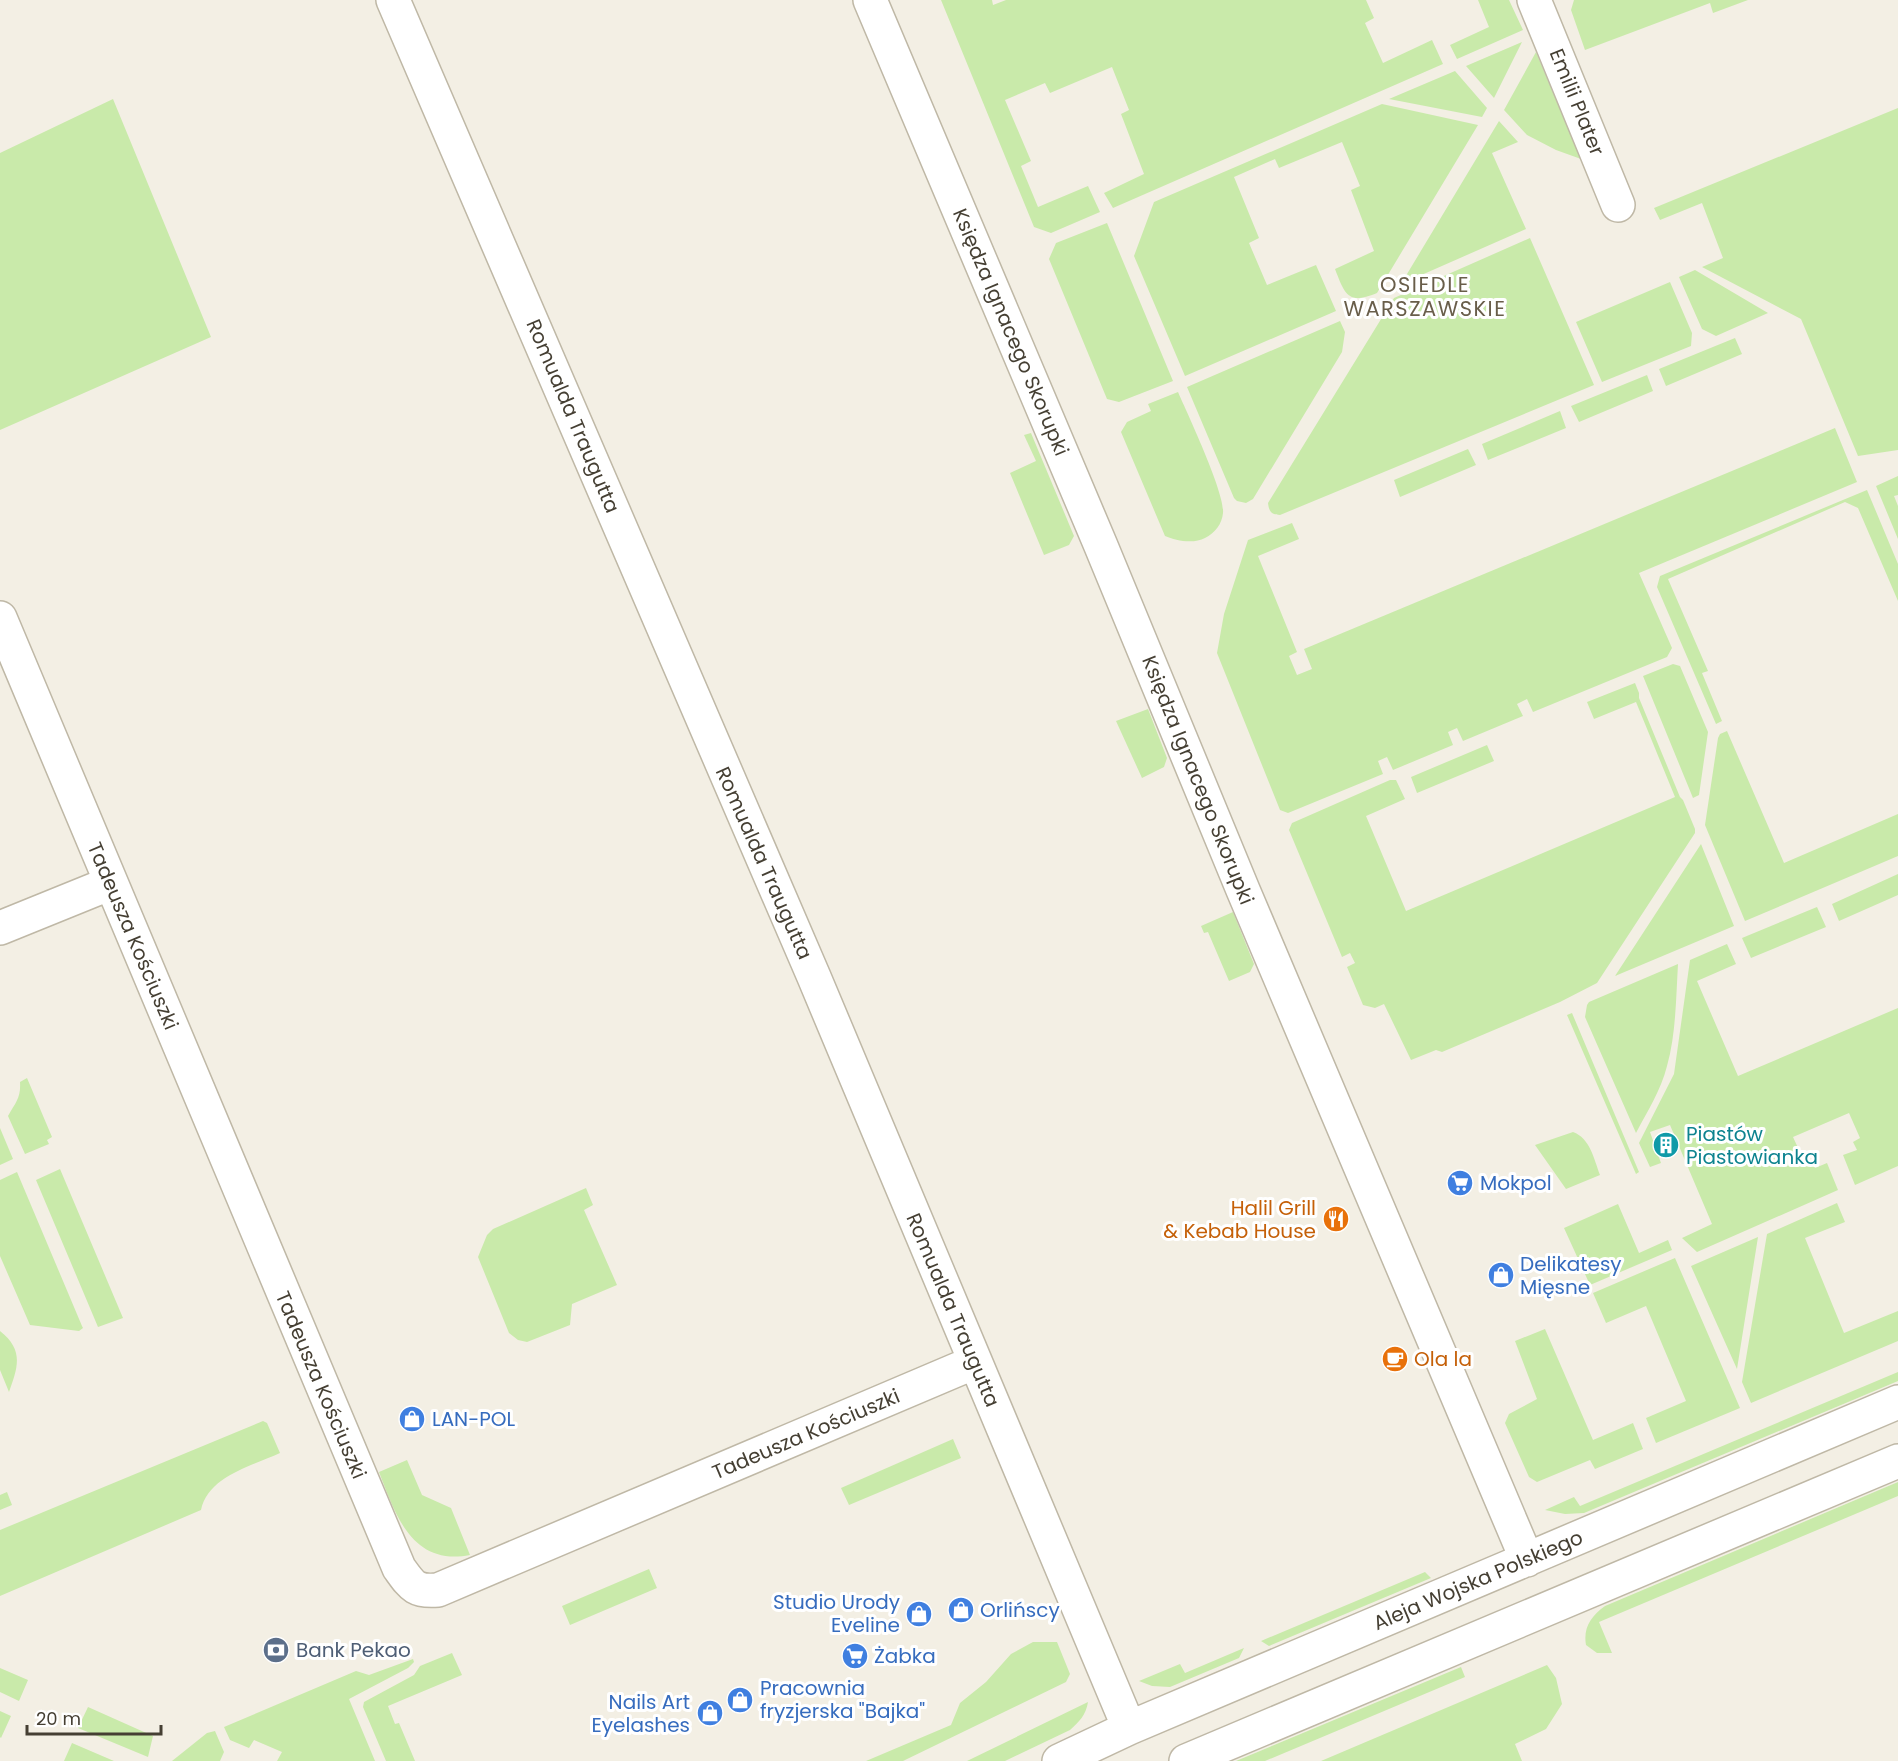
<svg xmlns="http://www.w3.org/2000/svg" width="1898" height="1761" font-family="Poppins,sans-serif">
<rect width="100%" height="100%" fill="#f3efe4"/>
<path fill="#c9eaaa" d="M 941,0 L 992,0 L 993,5 L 1006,0 L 1366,0 L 1374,18 L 1365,23 L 1383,63 L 1432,40 L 1443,64 L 1113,208 L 1104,193 L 1144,174 L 1121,114 L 1129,110 L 1112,67 L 1050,93 L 1045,83 L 1005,100 L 1031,161 L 1021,166 L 1038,207 L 1088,186 L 1100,212 L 1051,233 L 1034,227 Z
M 1478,0 L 1509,0 L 1523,30 L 1457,59 L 1450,45 L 1489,27 Z
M 1574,0 L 1748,0 L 1713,13 L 1710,3 L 1585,50 L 1571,10 Z
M 1522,42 L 1494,98 L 1466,66 Z
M 1536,52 L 1581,159 L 1556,150 L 1527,135 L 1504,110 Z
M 1455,71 L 1487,108 L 1482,117 L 1389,99 Z
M 113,99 L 211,337 L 0,430 L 0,153 Z
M 1382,104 L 1478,125 L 1377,293 C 1348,305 1345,295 1335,269 L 1374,251 L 1351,190 L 1360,186 L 1342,142 L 1279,168 L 1275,159 L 1234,177 L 1259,238 L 1249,243 L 1267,285 L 1316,265 L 1336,311 L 1185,376 L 1134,256 L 1154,202 Z
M 1898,108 L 1898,450 L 1858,456 L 1801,319 L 1702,267 L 1723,258 L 1702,203 L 1660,220 L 1654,208 Z
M 1499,121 L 1518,142 L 1492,153 L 1526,229 L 1401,284 Z
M 1107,223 L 1173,381 L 1119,402 L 1107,399 L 1049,259 L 1056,243 Z
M 1530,238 L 1594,385 L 1280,515 C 1271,515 1269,511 1268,503 L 1394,298 Z
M 1695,270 L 1768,313 L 1716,336 L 1702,329 L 1679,277 Z
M 1670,282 L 1692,333 L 1691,346 L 1602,382 L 1576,322 Z
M 1340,321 L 1345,332 L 1342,352 L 1253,499 L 1246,503 L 1237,501 L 1234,498 L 1187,387 Z
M 1735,338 L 1742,354 L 1666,386 L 1659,369 Z
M 1647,375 L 1653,391 L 1579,422 L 1571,406 Z
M 1178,392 C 1188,415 1225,493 1223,513 C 1222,524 1215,533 1205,538 C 1194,544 1176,541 1165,536 L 1121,432 L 1127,422 L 1151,411 L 1148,404 Z
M 1560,411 L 1566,428 L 1488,460 L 1482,444 Z
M 1835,428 L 1857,482 L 1639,573 L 1672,648 L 1667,657 L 1533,712 L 1527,699 L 1517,704 L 1523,716 L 1463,741 L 1457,728 L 1448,732 L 1453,745 L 1393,770 L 1387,757 L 1378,761 L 1383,774 L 1288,813 L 1280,810 L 1217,653 L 1224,614 L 1248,540 L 1292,523 L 1299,539 L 1258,556 L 1297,652 L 1289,656 L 1297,675 L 1312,669 L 1304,649 Z
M 1031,433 L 1074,536 L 1069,545 L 1044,555 L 1010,473 L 1036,461 L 1024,435 Z
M 1468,449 L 1476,465 L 1400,497 L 1394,480 Z
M 1898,476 L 1898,495 L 1894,496 L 1898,506 L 1898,539 L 1876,486 Z
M 1867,490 L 1898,564 L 1898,601 L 1858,508 L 1845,502 L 1668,579 L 1708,671 L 1702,673 L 1722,721 L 1716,724 L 1657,587 L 1660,576 Z
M 1673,664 L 1680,666 L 1708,732 L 1699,795 L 1693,798 L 1643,676 Z
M 1635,683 L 1639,693 L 1639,698 L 1680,797 L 1683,800 L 1695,829 L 1695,833 L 1597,983 L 1560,1002 L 1442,1052 L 1436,1050 L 1411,1060 L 1384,1004 L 1375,1008 L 1363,1005 L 1347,967 L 1355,963 L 1350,953 L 1342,957 L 1289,830 L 1292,823 L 1390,780 L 1396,780 L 1405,799 L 1366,816 L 1406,911 L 1675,797 L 1636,702 L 1594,719 L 1587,702 Z
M 1148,709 L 1167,758 L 1164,767 L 1142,778 L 1116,721 Z
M 1727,731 L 1784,863 L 1898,814 L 1898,856 L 1745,921 L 1705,825 L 1718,738 L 1720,734 Z
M 1487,745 L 1494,761 L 1417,793 L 1411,777 Z
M 1701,844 L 1734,926 L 1615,976 Z
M 1898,874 L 1898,895 L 1839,921 L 1832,904 Z
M 1817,907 L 1826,927 L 1751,958 L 1742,938 Z
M 1233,912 L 1254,964 L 1250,972 L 1229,981 L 1208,932 L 1204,933 L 1201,926 Z
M 1727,944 L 1736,964 L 1697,981 L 1738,1076 L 1898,1008 L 1898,1166 L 1855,1185 L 1843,1155 L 1857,1150 L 1853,1142 L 1860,1138 L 1849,1113 L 1793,1137 L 1804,1161 L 1810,1159 L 1815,1168 L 1827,1163 L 1838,1190 L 1697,1252 L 1682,1238 L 1712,1224 L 1670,1125 L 1650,1132 L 1661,1163 L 1650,1167 L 1639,1143 L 1674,1074 L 1690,960 Z
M 1678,964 C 1676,998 1676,1034 1667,1066 C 1661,1090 1647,1112 1636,1133 L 1585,1017 L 1587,1005 L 1589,1002 Z
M 1572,1013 L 1639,1172 L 1636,1174 L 1567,1015 Z
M 27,1078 L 52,1137 L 47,1140 L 49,1144 L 25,1154 L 8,1116 C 16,1102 21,1098 20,1082 Z
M 0,1128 L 13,1159 L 0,1165 Z
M 1573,1132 C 1590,1138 1594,1159 1600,1175 L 1566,1189 L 1535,1145 Z
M 60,1169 L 123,1318 L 98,1327 L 36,1180 Z
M 17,1172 L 82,1326 L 83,1328 L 79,1331 L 30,1325 L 0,1256 L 0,1180 Z
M 586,1188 L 593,1205 L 584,1210 L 617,1285 L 572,1304 L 570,1325 L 527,1342 L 518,1340 L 509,1333 L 478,1257 L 487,1235 L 493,1229 Z
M 1837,1203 L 1845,1222 L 1805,1238 L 1844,1333 L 1898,1311 L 1898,1341 L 1751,1403 L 1742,1382 L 1767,1234 Z
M 1618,1204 L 1639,1253 L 1668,1240 L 1672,1250 L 1590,1285 L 1564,1228 Z
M 1758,1237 L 1737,1369 L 1691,1266 Z
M 1675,1258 L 1740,1408 L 1656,1443 L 1646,1418 L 1686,1401 L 1646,1306 L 1606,1323 L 1593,1293 Z
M 1545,1329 L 1593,1440 L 1633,1423 L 1643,1449 L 1595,1469 L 1590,1460 L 1537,1482 L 1529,1477 L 1505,1423 L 1509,1414 L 1537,1399 L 1515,1341 Z
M 0,1331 C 24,1350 18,1367 9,1392 L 0,1370 Z
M 1898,1372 L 1898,1381 L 1584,1513 L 1565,1514 L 1545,1510 L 1574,1497 L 1580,1506 Z
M 263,1421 L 267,1423 L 280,1453 C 252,1466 208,1476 201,1510 L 0,1596 L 0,1530 Z
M 953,1439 L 961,1458 L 849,1505 L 841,1488 Z
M 407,1460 L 422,1495 L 451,1508 L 470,1555 C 412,1566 396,1516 379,1472 Z
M 1898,1482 L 1898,1496 L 1599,1622 L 1612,1653 L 1597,1653 L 1586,1645 C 1583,1628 1591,1616 1605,1606 Z
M 7,1492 L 12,1505 L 0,1510 L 0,1495 Z
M 649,1569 L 657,1588 L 570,1625 L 562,1606 Z
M 1425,1572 L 1431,1578 L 1269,1646 L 1261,1641 Z
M 1033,1642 L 1057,1642 L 1070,1674 L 1066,1682 L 903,1761 L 866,1761 L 951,1725 L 960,1703 L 986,1682 L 1011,1654 Z
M 1244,1648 L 1239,1658 L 1170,1687 L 1152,1686 L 1139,1681 L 1180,1664 L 1185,1673 Z
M 452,1653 L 462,1675 L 388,1706 L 395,1724 L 399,1723 L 415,1761 L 386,1761 L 363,1707 L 364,1702 L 414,1675 L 420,1666 Z
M 413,1659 L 414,1662 L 408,1668 L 349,1699 L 375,1761 L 277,1761 L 282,1752 L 254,1740 L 249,1748 L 230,1740 L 224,1727 L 356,1671 L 369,1675 Z
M 1547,1665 L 1556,1678 L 1562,1704 L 1546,1729 L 1515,1744 L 1522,1761 L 1321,1761 Z
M 1461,1667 L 1465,1677 L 1265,1761 L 1236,1761 Z
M 0,1668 L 28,1680 L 19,1701 L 0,1692 Z
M 1088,1702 C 1086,1715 1079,1722 1070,1730 L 1005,1761 L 967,1761 Z
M 88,1707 L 153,1736 L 148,1757 L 78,1728 Z
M 0,1711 L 11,1716 L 1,1738 L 0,1737 Z
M 215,1731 L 224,1752 L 220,1761 L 172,1761 L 207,1733 Z
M 72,1743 L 114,1761 L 64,1761 Z"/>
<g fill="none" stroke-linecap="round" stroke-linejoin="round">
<defs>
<path id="minor" d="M 393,0 L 814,977 L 1129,1728
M 870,0 L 1101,546 L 1243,890 L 1527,1560
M 1534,0 L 1618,205
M 0,618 L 399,1568 C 412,1586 415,1592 438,1590 L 975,1362
M 0,928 L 111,883
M 1059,1761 L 1129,1728 L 1898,1402
M 1186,1761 L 1898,1461"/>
</defs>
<use href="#minor" stroke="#bfb8a6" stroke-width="36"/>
<use href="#minor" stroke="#fff" stroke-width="33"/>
</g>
<defs>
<symbol id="building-disc" viewBox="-11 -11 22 22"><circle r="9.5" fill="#0f9aa8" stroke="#fff"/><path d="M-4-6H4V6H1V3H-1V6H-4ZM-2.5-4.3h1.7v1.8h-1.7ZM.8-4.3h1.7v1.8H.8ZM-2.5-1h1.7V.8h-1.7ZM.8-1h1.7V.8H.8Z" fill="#fff"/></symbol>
<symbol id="supermarket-disc" viewBox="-11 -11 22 22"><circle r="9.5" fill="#3f7fe0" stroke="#fff"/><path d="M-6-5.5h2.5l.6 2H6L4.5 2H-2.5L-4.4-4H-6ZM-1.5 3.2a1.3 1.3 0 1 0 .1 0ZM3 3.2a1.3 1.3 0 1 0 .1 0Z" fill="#fff"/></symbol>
<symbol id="restaurant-disc" viewBox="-11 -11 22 22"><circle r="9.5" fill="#e8710a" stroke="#fff"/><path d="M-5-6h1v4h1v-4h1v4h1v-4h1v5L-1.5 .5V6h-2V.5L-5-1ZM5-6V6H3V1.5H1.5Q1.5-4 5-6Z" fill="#fff"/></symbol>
<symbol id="shop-disc" viewBox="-11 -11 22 22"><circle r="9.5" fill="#3f7fe0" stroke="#fff"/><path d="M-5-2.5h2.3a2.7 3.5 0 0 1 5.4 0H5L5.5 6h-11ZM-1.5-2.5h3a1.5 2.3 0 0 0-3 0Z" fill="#fff"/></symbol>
<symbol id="cafe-disc" viewBox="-11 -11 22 22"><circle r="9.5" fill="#e8710a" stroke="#fff"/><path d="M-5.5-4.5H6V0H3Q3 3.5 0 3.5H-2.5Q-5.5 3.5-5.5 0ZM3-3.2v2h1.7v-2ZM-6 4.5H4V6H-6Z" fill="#fff"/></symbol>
<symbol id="bank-disc" viewBox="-11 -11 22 22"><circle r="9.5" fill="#5c6f8a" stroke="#fff"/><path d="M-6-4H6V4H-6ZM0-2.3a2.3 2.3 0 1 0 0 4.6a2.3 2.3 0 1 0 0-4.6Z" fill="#fff"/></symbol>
</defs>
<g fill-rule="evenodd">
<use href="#building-disc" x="1651" y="1130" width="30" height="30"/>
<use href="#supermarket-disc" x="1445" y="1168" width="30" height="30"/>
<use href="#restaurant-disc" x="1321" y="1204" width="30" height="30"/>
<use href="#shop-disc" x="1486" y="1260" width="30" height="30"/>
<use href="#cafe-disc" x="1380" y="1344" width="30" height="30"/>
<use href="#shop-disc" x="397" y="1404" width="30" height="30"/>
<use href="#shop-disc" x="946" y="1595" width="30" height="30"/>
<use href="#shop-disc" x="904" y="1599" width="30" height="30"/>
<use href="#bank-disc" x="261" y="1635" width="30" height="30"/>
<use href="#supermarket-disc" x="840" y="1641" width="30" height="30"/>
<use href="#shop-disc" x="725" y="1685" width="30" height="30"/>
<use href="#shop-disc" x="695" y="1698" width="30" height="30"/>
</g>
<g text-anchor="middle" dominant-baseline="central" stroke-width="6" stroke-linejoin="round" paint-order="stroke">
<g font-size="20" fill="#453f33" stroke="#fff">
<text transform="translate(1577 102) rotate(68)">Emilii Plater</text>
<text transform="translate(1011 332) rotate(67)">Księdza Ignacego Skorupki</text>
<text transform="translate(573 416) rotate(67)">Romualda Traugutta</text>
<text transform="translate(1198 780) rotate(68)">Księdza Ignacego Skorupki</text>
<text transform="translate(764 863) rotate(66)">Romualda Traugutta</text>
<text transform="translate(133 936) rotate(67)">Tadeusza Kościuszki</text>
<text transform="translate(953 1310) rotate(67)">Romualda Traugutta</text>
<text transform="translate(321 1385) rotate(67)">Tadeusza Kościuszki</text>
<text transform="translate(806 1434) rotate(-23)">Tadeusza Kościuszki</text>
<text transform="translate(1478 1580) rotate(-23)">Aleja Wojska Polskiego</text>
</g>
<g font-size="20" fill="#0d838f" stroke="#fff" text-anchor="start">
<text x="1686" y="1134">Piastów<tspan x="1686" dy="23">Piastowianka</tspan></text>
</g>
<g font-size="20" fill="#366cbe" stroke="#fff" text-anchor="start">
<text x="1480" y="1183">Mokpol</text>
<text x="1520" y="1264">Delikatesy<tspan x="1520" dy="23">Mięsne</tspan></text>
<text x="432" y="1419">LAN-POL</text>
<text x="900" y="1602" text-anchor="end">Studio Urody<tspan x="900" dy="23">Eveline</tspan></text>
<text x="980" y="1610">Orlińscy</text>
<text x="874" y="1656">Żabka</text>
<text x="760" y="1688">Pracownia<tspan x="760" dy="23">fryzjerska "Bajka"</tspan></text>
<text x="690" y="1702" text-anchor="end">Nails Art<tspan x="690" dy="23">Eyelashes</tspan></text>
</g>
<g font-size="20" fill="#c56008" stroke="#fff" text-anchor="end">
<text x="1316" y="1208">Halil Grill<tspan x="1316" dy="23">&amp; Kebab House</tspan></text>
<text x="1414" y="1359" text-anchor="start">Ola la</text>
</g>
<g font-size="20" fill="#4e5e75" stroke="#fff" text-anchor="start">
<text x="296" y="1650">Bank Pekao</text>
</g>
<g font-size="21" letter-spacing="1.5" fill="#695e4a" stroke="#fff">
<text x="1425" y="284">OSIEDLE<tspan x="1425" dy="24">WARSZAWSKIE</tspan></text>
</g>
</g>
<path d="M27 1725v9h134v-9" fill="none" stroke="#453f33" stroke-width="3"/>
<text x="36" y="1725" font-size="18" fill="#453f33" stroke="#ffffff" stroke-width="4.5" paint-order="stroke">20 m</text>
</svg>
